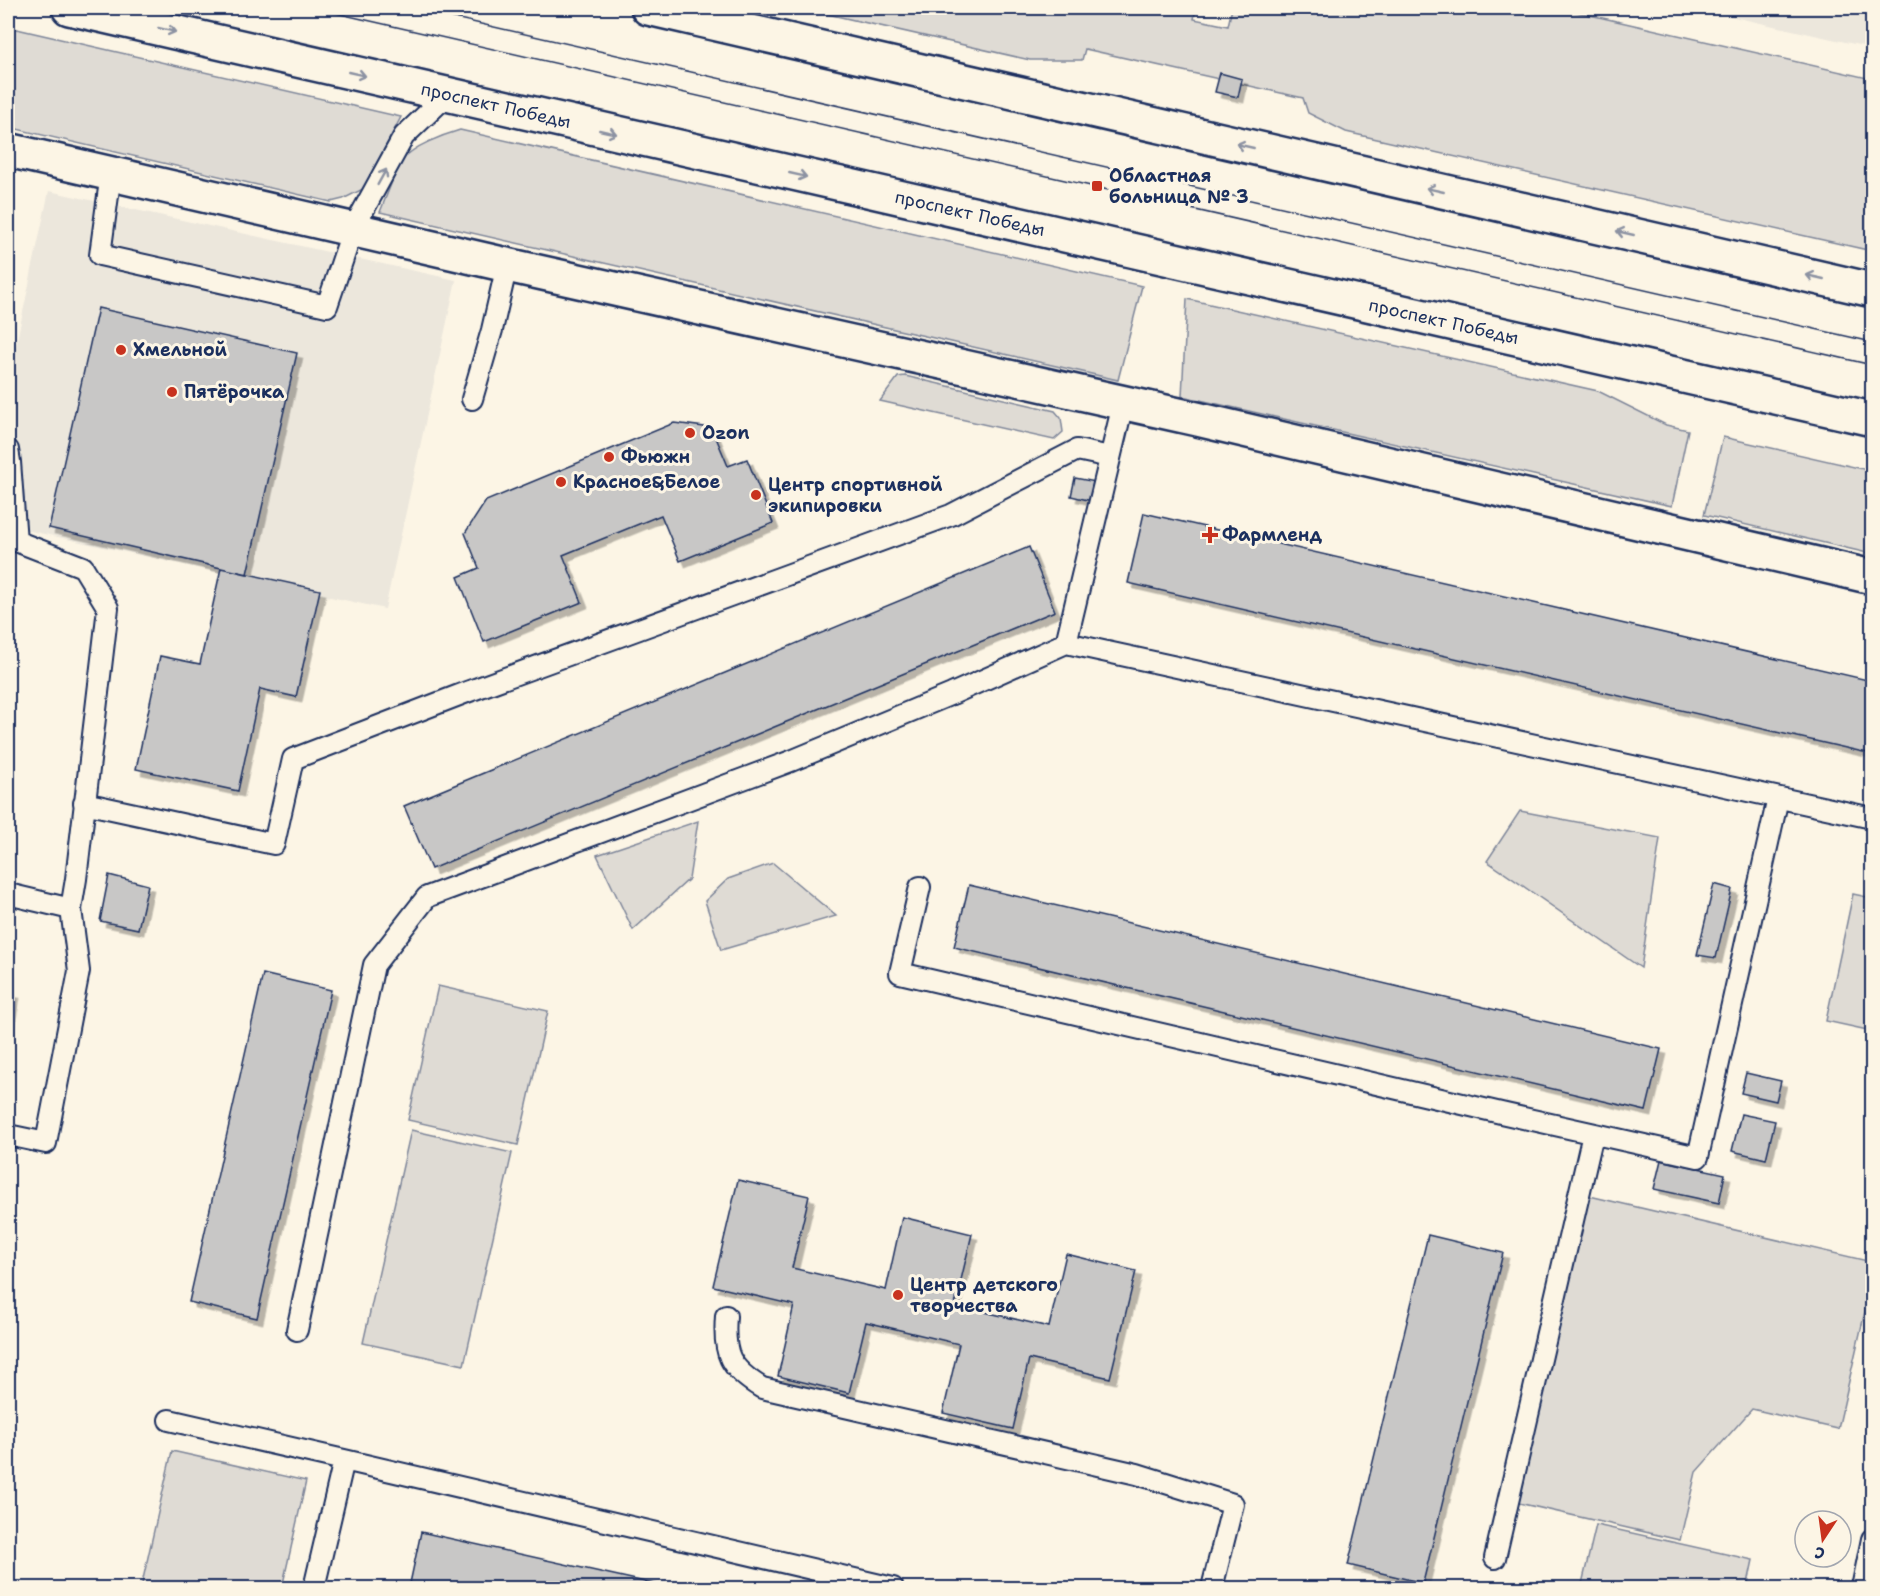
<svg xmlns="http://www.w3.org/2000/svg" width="1880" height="1596" font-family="'Shantell Sans',sans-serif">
<defs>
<filter id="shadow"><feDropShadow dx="5.5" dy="5.5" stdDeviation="0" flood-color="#0004"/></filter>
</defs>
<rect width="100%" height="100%" fill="#fcf5e5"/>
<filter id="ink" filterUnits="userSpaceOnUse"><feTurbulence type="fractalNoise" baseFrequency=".0167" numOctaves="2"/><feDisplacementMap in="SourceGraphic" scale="12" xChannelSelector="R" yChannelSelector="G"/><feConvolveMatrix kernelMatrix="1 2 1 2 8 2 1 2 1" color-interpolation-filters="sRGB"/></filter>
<g filter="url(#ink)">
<path fill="#ece7dc" d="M 1694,8 L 1872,8 L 1872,48 Z
M 49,191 L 456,280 L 385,609 L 8,526 L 8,382 Z"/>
<path fill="#dfdbd4" stroke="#7d8599" stroke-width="1.5" d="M 801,8 L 1196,8 L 1194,19 L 1228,26 L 1232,8 L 1559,8 L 1872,79 L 1872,251 L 1346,132 L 1308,113 L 1303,98 L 1085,49 L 1082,60 L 1030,60 Z
M 8,27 L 401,117 L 363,189 L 343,199 L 331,202 L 8,127 Z
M 460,130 L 1142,286 L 1118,380 L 380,212 C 386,198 395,171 402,160 C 413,146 443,135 460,130 Z
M 1187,299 L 1598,391 L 1666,425 L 1688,430 L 1672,506 L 1182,396 Z
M 905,376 L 1055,411 L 1061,418 L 1063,432 L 1054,440 L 880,401 L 898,377 Z
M 1723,437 L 1872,471 L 1872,554 L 1704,515 Z
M 1520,811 L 1660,838 L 1641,968 L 1487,861 Z
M 698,821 L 689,879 L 633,930 L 597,855 Z
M 773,863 L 836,916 L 721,950 L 705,901 L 728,879 Z
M 1853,894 L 1872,898 L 1872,1031 L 1826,1021 Z
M 438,986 L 548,1011 L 518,1145 L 408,1120 Z
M 411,1130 L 512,1153 L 464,1365 L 363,1343 Z
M 1581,1194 L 1872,1262 L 1872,1281 L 1838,1429 L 1752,1409 L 1696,1472 L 1680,1540 L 1510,1501 Z
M 172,1451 L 306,1481 L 282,1588 L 141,1588 Z
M 1596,1525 L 1753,1560 L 1747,1588 L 1581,1588 Z"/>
<path fill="#c8c7c6" stroke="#1b2f5e" stroke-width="1.5" filter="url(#shadow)" d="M 1220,73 L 1242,79 L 1238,97 L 1215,92 Z
M 98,308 L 297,353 L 247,574 L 49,528 Z
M 674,423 L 712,428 L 728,466 L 747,459 L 773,523 L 680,561 L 661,515 L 563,555 L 582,602 L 484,642 L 458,577 L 479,568 L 465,533 L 486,501 Z
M 1075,478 L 1096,482 L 1092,501 L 1071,496 Z
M 1144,513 L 1872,681 L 1872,754 L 1128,583 Z
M 1029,547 L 1055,611 L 431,869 L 404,806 Z
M 221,568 L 320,590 L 296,697 L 260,689 L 238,791 L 136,769 L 160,656 L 200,664 Z
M 109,875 L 148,885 L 138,929 L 100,921 Z
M 1714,884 L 1732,889 L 1716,958 L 1697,955 Z
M 969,885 L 1661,1049 L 1646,1111 L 954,947 Z
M 263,974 L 331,990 L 257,1318 L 189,1302 Z
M 8,992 L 14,993 L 8,1024 Z
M 1746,1073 L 1781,1081 L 1776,1101 L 1741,1093 Z
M 1741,1114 L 1775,1121 L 1766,1159 L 1732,1151 Z
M 1661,1160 L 1725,1174 L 1719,1203 L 1654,1189 Z
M 738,1180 L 809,1196 L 792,1268 L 886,1290 L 902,1217 L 972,1234 L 955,1305 L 1049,1327 L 1066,1254 L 1136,1271 L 1110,1378 L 1029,1359 L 1013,1429 L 943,1413 L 959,1344 L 866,1322 L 849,1393 L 778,1376 L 794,1305 L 713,1286 Z
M 1428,1235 L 1503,1253 L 1423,1583 L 1348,1565 Z
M 421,1532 L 672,1588 L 409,1588 Z"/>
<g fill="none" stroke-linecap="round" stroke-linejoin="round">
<defs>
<path id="service" d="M 111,173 L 100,255 L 327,306 L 353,229 L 404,136 L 447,95
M 472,399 L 492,330 L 507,265
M 8,450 L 10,462 L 16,541 L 83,567 L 108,608 L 76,879 L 71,909 L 79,971 L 46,1143 L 8,1135
M 1066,643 L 1123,404
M 84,803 L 274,844 L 293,759 L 467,692 L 951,515 L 1077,450 L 1110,457
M 920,887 L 900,973 L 1501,1113 L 1698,1157 L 1778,798
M 8,894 L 71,909
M 726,1316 C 723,1354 729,1368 762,1388 L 1137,1474 L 1233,1504 L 1212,1588
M 297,1330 L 374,965 L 427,897 L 791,761 L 952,694 L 1066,643 L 1872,818
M 169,1420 L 344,1460
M 1495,1558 L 1593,1134
M 314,1588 L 344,1460 L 893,1588
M 1862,1588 L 1872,1539"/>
<path id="minor" d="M 8,150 L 507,265 L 1197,419 L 1872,577"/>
<g id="primary">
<path id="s1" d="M 69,8 L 1872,419"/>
<path d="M 648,8 L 1872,290"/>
</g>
</defs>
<use href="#service" stroke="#1b2f5e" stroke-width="24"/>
<use href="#minor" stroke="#1b2f5e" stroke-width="38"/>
<use href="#primary" stroke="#1b2f5e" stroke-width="38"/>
<use href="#service" stroke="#fcf5e5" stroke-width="20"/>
<use href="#minor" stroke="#fcf5e5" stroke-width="33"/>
<use href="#primary" stroke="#fcf5e5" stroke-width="33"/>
<path stroke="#1b2f5e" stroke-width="1.5" d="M 314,8 L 1872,365
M 411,8 L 1872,342"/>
</g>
<defs><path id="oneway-shaft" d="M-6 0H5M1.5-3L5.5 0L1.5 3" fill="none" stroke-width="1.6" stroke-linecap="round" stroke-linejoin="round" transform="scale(1.5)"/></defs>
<g stroke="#8c92a2">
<use href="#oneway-shaft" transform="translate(167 30) rotate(13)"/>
<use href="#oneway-shaft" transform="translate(357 74) rotate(13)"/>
<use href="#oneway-shaft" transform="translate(608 132) rotate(13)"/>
<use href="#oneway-shaft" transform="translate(1245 146) rotate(-167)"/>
<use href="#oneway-shaft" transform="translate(798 175) rotate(13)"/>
<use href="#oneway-shaft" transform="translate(382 177) rotate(-61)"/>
<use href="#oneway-shaft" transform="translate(1435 190) rotate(-167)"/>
<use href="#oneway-shaft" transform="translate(1625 233) rotate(-167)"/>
<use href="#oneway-shaft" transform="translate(1815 277) rotate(-167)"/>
</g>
</g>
<g fill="#c8321e" stroke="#fcf5e5" stroke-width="2">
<rect x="1091" y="180" width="12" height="12" rx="3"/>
<circle cx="121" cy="350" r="6"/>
<circle cx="172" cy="392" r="6"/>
<circle cx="690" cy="433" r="6"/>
<circle cx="609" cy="457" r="6"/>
<circle cx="561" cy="482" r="6"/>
<circle cx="756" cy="495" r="6"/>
<path d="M1207 526h6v6h6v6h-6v6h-6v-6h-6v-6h6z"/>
<circle cx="898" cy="1295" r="6"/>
</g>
<g text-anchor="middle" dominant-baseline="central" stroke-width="6" stroke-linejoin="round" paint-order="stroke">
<g font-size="18" fill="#1b2f5e" stroke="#fcf5e5">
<text stroke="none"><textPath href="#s1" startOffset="438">проспект Победы</textPath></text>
<text stroke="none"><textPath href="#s1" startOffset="924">проспект Победы</textPath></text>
<text stroke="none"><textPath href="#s1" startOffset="1410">проспект Победы</textPath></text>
</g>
<g font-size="18" font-weight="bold" fill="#1b2f5e" stroke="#fcf5e5" text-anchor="start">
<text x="1109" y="176">Областная<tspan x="1109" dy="21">больница № 3</tspan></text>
<text x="133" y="350">Хмельной</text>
<text x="184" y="392">Пятёрочка</text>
<text x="702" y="433">Ozon</text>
<text x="621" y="457">Фьюжн</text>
<text x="573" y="482">Красное&amp;Белое</text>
<text x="768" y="485">Центр спортивной<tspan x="768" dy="21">экипировки</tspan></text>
<text x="1222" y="535">Фармленд</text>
<text x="910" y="1285">Центр детского<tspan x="910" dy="21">творчества</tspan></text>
</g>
</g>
<rect width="1880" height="1596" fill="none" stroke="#fcf5e5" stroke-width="30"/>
<rect x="15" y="15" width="1850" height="1566" fill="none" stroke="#1b2f5e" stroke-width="2" filter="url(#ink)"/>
<g transform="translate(1823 1539) rotate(193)"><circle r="28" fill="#fcf5e5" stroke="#a2a6af" stroke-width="1.5"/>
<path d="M0-4.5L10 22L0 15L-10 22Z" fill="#c8321e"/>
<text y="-9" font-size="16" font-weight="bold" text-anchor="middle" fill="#1b2f5e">С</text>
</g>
</svg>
